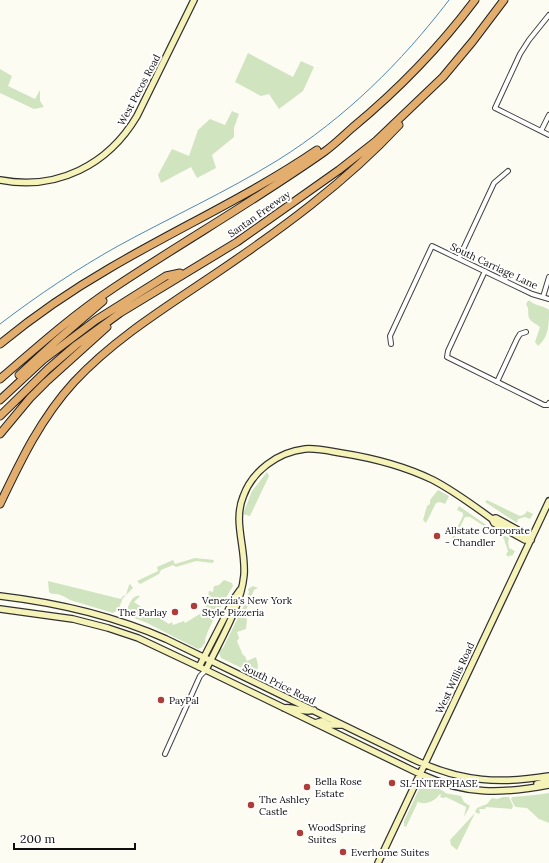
<svg xmlns="http://www.w3.org/2000/svg" width="549" height="863" font-family="Lora,serif">
<rect width="100%" height="100%" fill="#fdfcf3"/>
<path fill="#d0e4c0" d="M 248,53 L 293,77 L 301,61 L 314,67 L 303,91 L 279,109 L 269,94 L 261,96 L 235,82 Z
M 0,69 L 12,76 L 8,86 L 35,99 L 40,90 L 40,101 L 44,107 L 34,109 L 0,93 Z
M 232,111 L 239,114 L 234,128 L 234,137 L 212,155 L 216,168 L 197,178 L 191,167 L 161,183 L 158,175 L 172,149 L 189,156 L 198,130 L 210,119 L 225,125 Z
M 528,301 L 530,301 C 535,306 543,305 549,310 C 549,324 549,337 538,346 L 535,342 L 540,327 C 537,324 531,322 529,318 C 527,312 530,310 526,304 Z
M 267,472 L 269,476 L 250,516 L 243,514 L 252,491 Z
M 438,490 L 449,496 L 445,504 L 440,502 L 436,503 L 426,523 L 423,520 L 427,506 L 430,504 L 430,500 Z
M 487,500 L 520,516 L 525,514 L 527,511 L 533,514 L 530,519 L 525,517 L 518,519 L 517,523 L 485,502 Z
M 459,506 L 492,529 L 509,538 L 508,542 L 509,548 L 515,551 L 512,556 L 510,555 L 509,557 L 506,555 L 508,551 L 504,539 L 470,517 L 465,517 L 454,539 L 452,538 L 463,516 L 463,513 L 457,510 Z
M 195,558 L 214,560 L 213,563 L 196,561 L 176,567 L 173,565 L 161,570 L 159,574 L 142,583 L 140,584 L 137,581 L 158,571 L 157,567 L 173,560 L 175,564 Z
M 224,580 L 232,583 L 233,586 C 227,596 204,633 205,643 L 201,648 L 198,649 L 147,623 L 129,616 L 127,610 C 129,604 133,594 140,596 L 134,602 L 156,617 L 158,617 L 169,624 L 172,622 L 173,625 L 184,621 L 185,623 L 203,612 L 203,610 L 206,608 L 209,591 L 213,592 L 214,586 L 219,585 Z
M 48,581 L 121,599 L 123,596 L 126,595 L 129,585 L 130,584 L 133,588 L 123,598 L 118,610 L 113,613 L 70,600 C 65,597 58,593 52,594 L 49,592 Z
M 253,586 L 258,588 L 254,590 L 245,613 L 243,614 L 244,617 L 247,619 L 246,629 L 237,632 L 239,638 L 237,641 L 243,655 L 245,656 L 247,661 L 256,657 L 258,665 L 257,672 L 261,673 L 258,676 L 221,658 L 219,653 L 220,650 L 223,648 L 247,599 L 249,592 L 248,589 Z
M 428,783 L 445,792 L 445,793 L 461,796 L 464,802 L 470,806 L 464,817 L 466,807 L 446,797 L 443,798 L 440,797 L 441,795 L 440,794 C 434,802 426,805 417,802 L 417,804 L 406,827 L 404,826 L 404,821 L 421,785 Z
M 549,793 L 549,823 L 539,819 L 527,808 L 516,807 L 514,805 L 511,799 L 512,797 L 535,795 Z
M 503,797 L 509,797 L 513,806 L 512,809 L 486,807 L 485,809 L 479,809 L 480,812 L 479,814 L 475,812 L 477,808 L 487,804 L 492,798 L 497,799 Z
M 475,813 L 457,850 L 451,845 L 450,840 Z"/>
<g fill="none" stroke-linecap="round" stroke-linejoin="round">
<path stroke="#4e87bc" stroke-width="1" d="M 0,324 C 38,295 77,269 118,246 C 171,217 226,192 278,160 C 345,118 401,63 449,0"/>
<defs>
<path id="street" d="M 549,15 L 529,40 L 520,54 L 495,108 L 549,135
M 541,131 L 549,115
M 459,258 L 494,183 L 508,171
M 485,271 L 448,351 L 447,357 L 544,405 L 548,405 L 549,403
M 543,297 L 549,277
M 391,344 L 390,336 L 432,246 L 532,294 L 549,299
M 497,382 L 517,339 L 520,334 L 526,332
M 165,754 L 200,676 L 206,670"/>
<path id="secondary" d="M 0,180 C 57,191 108,165 137,116 L 194,0
M 492,519 L 496,518 L 527,535 L 531,540
M 0,596 C 59,603 112,615 166,639 L 417,761 C 462,782 501,784 549,776
M 0,609 L 73,619 L 108,628 L 138,638 L 210,672 L 420,774 C 466,795 501,794 549,785
M 199,667 L 235,597 L 240,590
M 206,670 C 220,640 241,607 244,575 C 246,548 233,522 243,497 C 252,471 278,452 305,449 C 317,448 329,451 341,453 C 373,458 404,466 433,480 C 454,491 473,505 492,519 L 494,523 L 525,540 L 531,540
M 284,708 C 295,706 303,714 314,710
M 315,723 L 322,721 L 330,725 L 341,725
M 537,784 L 549,781
M 378,863 L 549,501"/>
<path id="highway" d="M 0,344 C 34,316 72,290 110,268 C 178,228 251,195 317,150
M 19,375 L 55,342 L 103,301
M 0,379 C 37,347 74,314 115,287 C 184,241 256,200 324,152 C 334,145 343,136 352,128 C 398,90 439,48 475,0
M 0,400 L 43,360 L 96,320 L 166,276 L 180,273
M 0,416 L 48,369 L 76,345 L 120,313 L 237,242 L 339,170 L 376,141 L 443,77 L 473,41 L 504,0
M 0,434 L 30,398 L 46,382 L 107,327
M 0,504 C 21,460 41,418 74,382 C 114,339 166,307 215,274 C 280,230 345,183 399,125"/>
</defs>
<use href="#street" stroke="#424242" stroke-width="6"/>
<use href="#secondary" stroke="#313131" stroke-width="8"/>
<use href="#highway" stroke="#202020" stroke-width="9"/>
<use href="#street" stroke="#fff" stroke-width="4"/>
<use href="#secondary" stroke="#f5f3b7" stroke-width="5.5"/>
<use href="#highway" stroke="#e2ad6d" stroke-width="7"/>
</g>
<g fill="#ae3d39" stroke="#fff" stroke-width="1.5">
<circle cx="437" cy="536" r="4"/>
<circle cx="194" cy="606" r="4"/>
<circle cx="175" cy="612" r="4"/>
<circle cx="161" cy="700" r="4"/>
<circle cx="392" cy="783" r="4"/>
<circle cx="307" cy="787" r="4"/>
<circle cx="251" cy="805" r="4"/>
<circle cx="300" cy="833" r="4"/>
<circle cx="343" cy="852" r="4"/>
</g>
<g text-anchor="middle" dominant-baseline="central" stroke-width="4" stroke-linejoin="round" paint-order="stroke">
<g font-size="10" fill="#0f0f0f" stroke="#fff">
<text transform="translate(139 90) rotate(-62)">West Pecos Road</text>
<text transform="translate(259 214) rotate(-35)">Santan Freeway</text>
<text transform="translate(494 266) rotate(25)">South Carriage Lane</text>
<text transform="translate(455 678) rotate(-65)">West Willis Road</text>
<text transform="translate(279 684) rotate(26)">South Price Road</text>
</g>
<g font-size="10" fill="#0f0f0f" stroke="#fff" text-anchor="start">
<text x="445" y="530">Allstate Corporate<tspan x="445" dy="12">- Chandler</tspan></text>
<text x="202" y="600">Venezia's New York<tspan x="202" dy="12">Style Pizzeria</tspan></text>
<text x="167" y="612" text-anchor="end">The Parlay</text>
<text x="169" y="700">PayPal</text>
<text x="315" y="781">Bella Rose<tspan x="315" dy="12">Estate</tspan></text>
<text x="400" y="783">SL-INTERPHASE</text>
<text x="259" y="799">The Ashley<tspan x="259" dy="12">Castle</tspan></text>
<text x="308" y="827">WoodSpring<tspan x="308" dy="12">Suites</tspan></text>
<text x="351" y="852">Everhome Suites</text>
</g>
</g>
<path d="M14 843v6h121v-6" fill="none" stroke="#0f0f0f" stroke-width="2"/>
<text x="20" y="843" font-size="12" fill="#0f0f0f" stroke="#ffffff" stroke-width="3" paint-order="stroke">200 m</text>
</svg>
